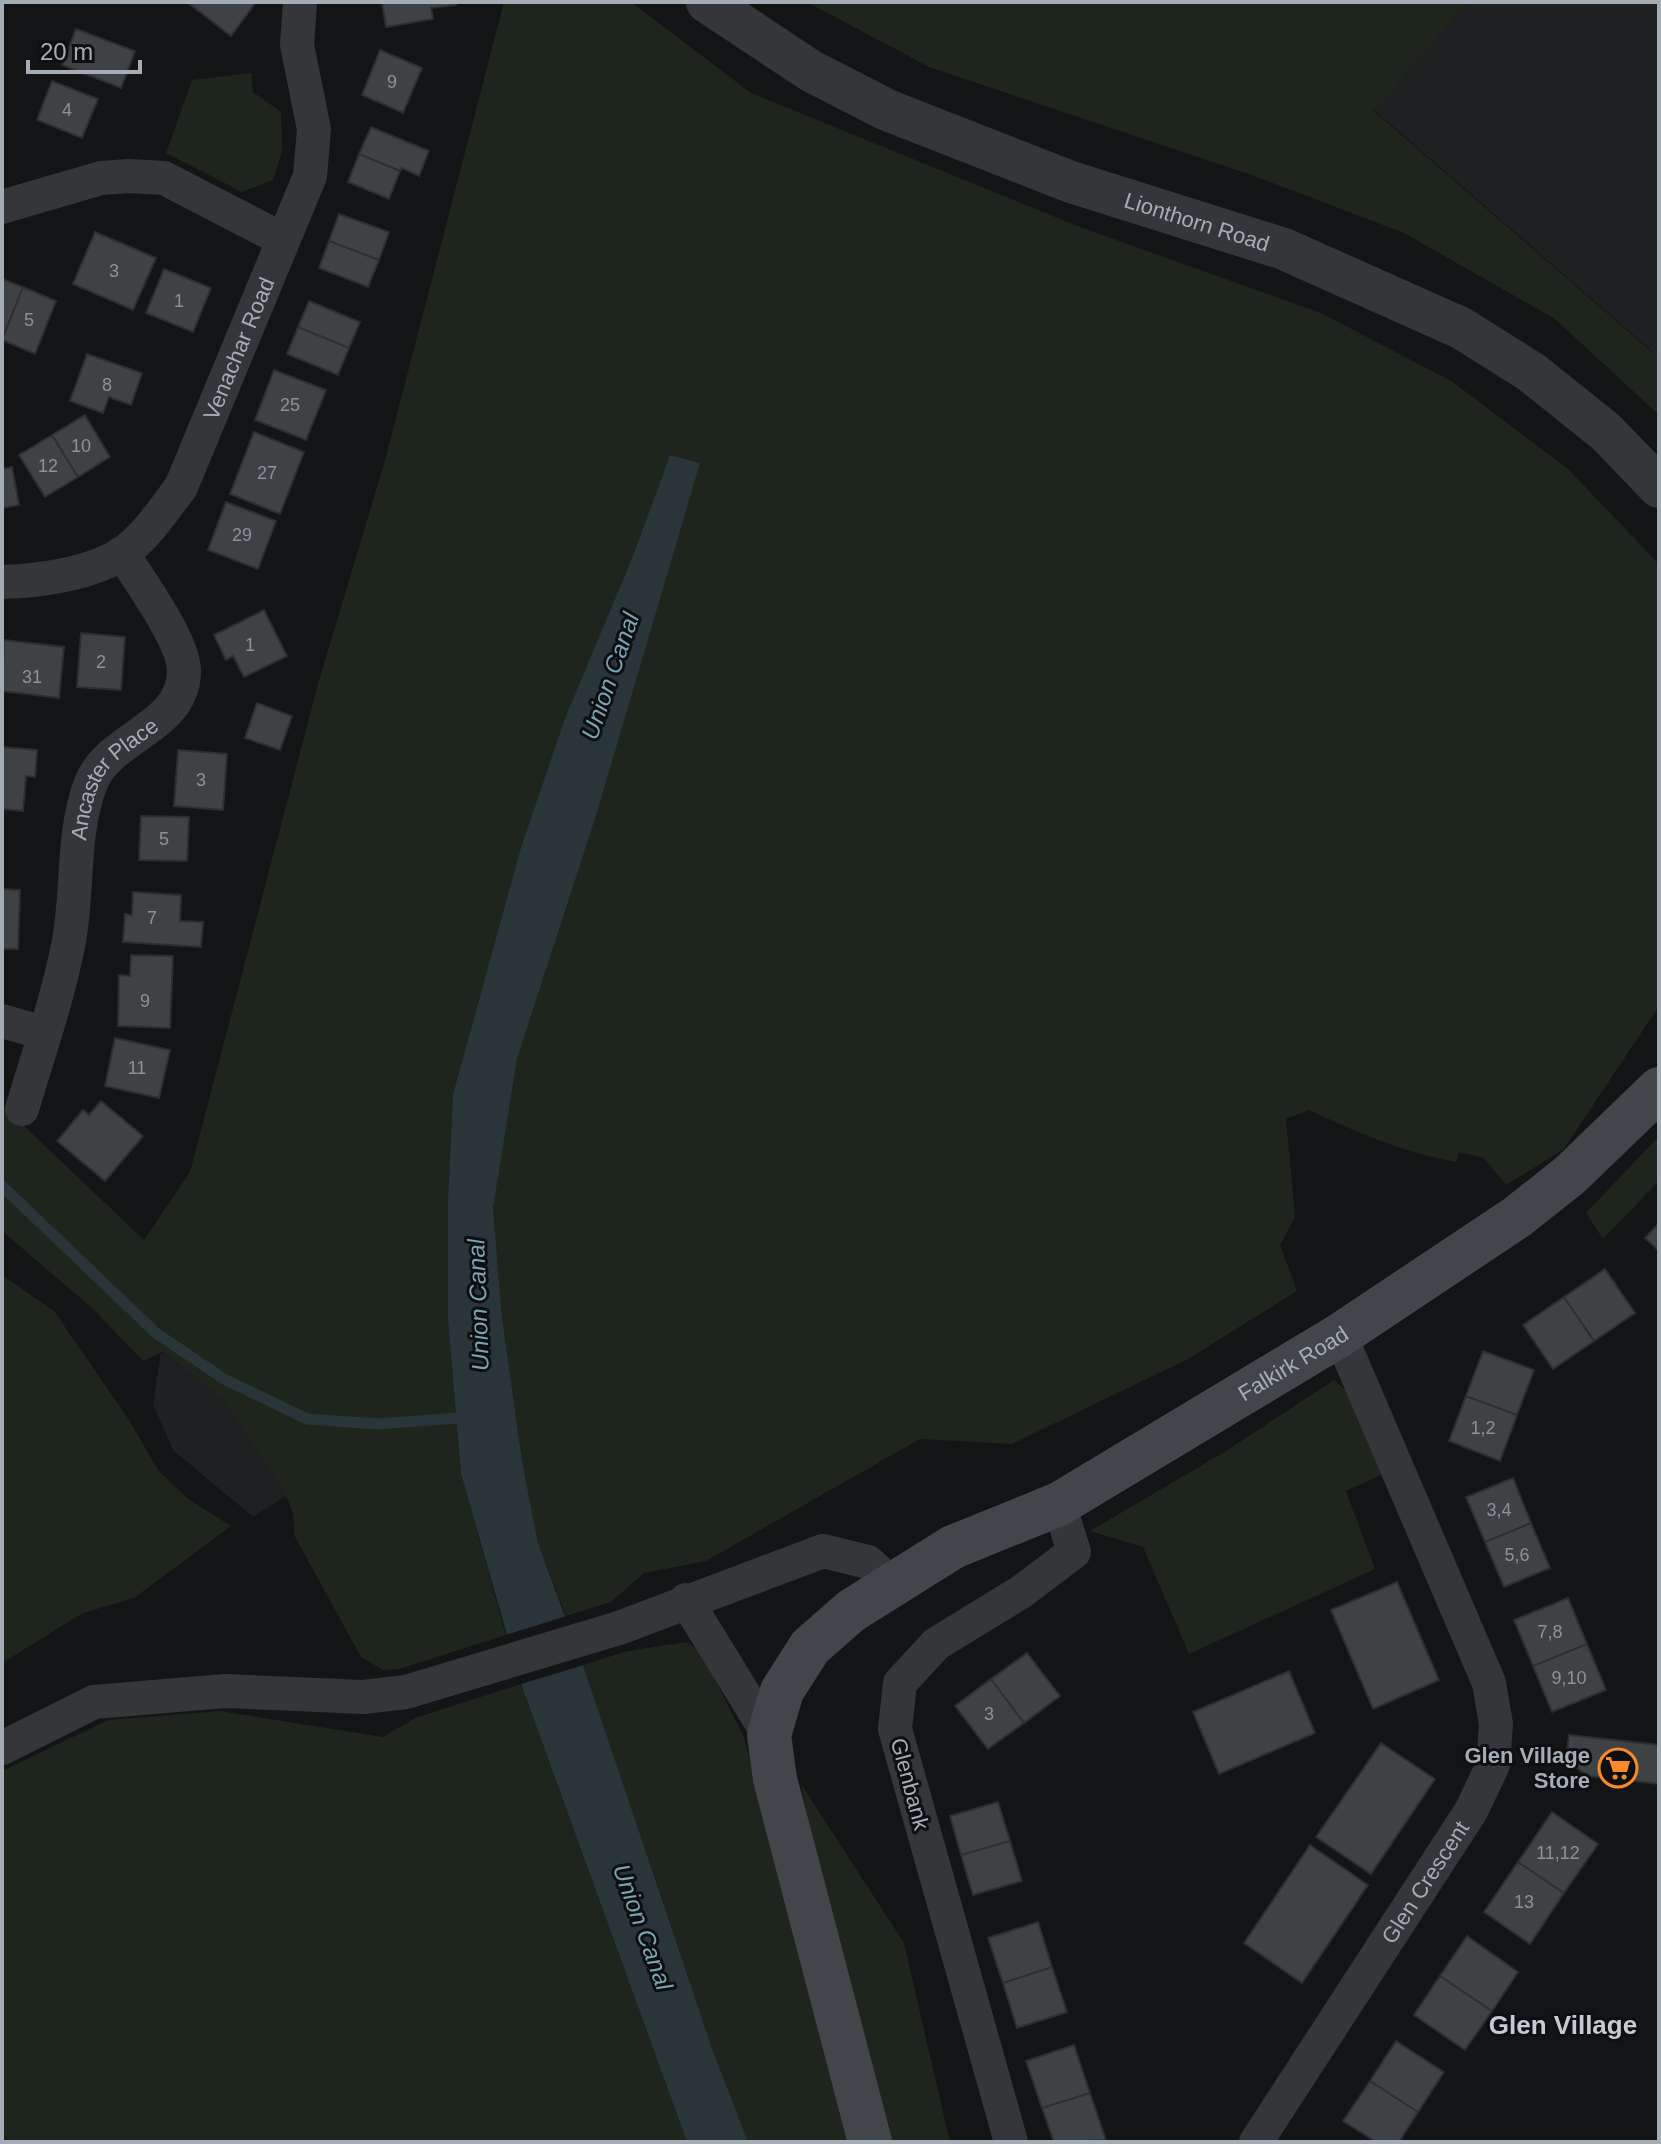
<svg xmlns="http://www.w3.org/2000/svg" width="1661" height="2144" font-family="Helvetica,sans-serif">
<rect width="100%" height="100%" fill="#131415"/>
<path fill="#1f2022" d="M 1468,2 L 1659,2 L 1659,345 L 1653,352 L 1374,110 Z
M 161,1352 L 221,1396 L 286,1496 L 253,1517 L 173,1450 L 153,1404 Z"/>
<path fill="#1e251d" d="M 504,2 L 631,2 L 751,93 L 1080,227 L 1321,313 L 1453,382 L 1568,469 L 1659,564 L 1659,1006 L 1564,1149 L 1506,1185 L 1484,1158 L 1459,1152 L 1456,1162 C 1399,1151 1361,1134 1309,1110 L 1286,1119 L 1295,1217 L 1280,1245 L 1297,1291 L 1188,1359 L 1012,1444 L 920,1439 L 706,1561 L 644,1573 L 611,1602 L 566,1616 L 538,1543 L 522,1460 L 502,1317 L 493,1208 L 498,1170 L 517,1059 L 596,816 L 699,463 L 670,455 L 632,558 L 565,718 L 521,847 L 453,1094 L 448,1198 L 448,1320 L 461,1474 L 506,1635 L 399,1669 L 383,1670 L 361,1657 L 295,1537 L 293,1513 L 286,1496 L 221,1397 L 162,1352 L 143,1361 L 91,1307 L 2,1231 L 2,1105 L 144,1240 L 190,1172 L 318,684 L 384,464 Z
M 807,2 L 1468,2 L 1374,111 L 1652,352 L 1659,345 L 1659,415 L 1555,319 L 1404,233 L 1254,176 L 929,67 Z
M 251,73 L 253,92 L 281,112 L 282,151 L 273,180 L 242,192 L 166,153 L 192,80 Z
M 1659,1136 L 1659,1181 L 1603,1239 L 1586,1213 Z
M 2,1275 L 54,1311 L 129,1420 L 158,1470 L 187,1498 L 231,1526 L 134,1598 L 83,1613 L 2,1663 Z
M 1334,1380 L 1353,1396 L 1385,1473 L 1346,1491 L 1375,1569 L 1189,1654 L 1143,1547 L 1090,1531 L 1226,1451 Z
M 687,1642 L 701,1652 L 743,1735 L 777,1853 L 851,2142 L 748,2142 L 712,2048 L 583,1665 L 627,1651 Z
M 521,1684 L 687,2142 L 2,2142 L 2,1771 L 108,1720 L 220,1711 L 383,1737 L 415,1718 Z
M 801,1784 L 904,1943 L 950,2142 L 892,2142 L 819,1874 Z"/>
<path fill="#293539" d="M 670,455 L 700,463 L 596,816 L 517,1059 L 493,1208 L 502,1317 L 522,1460 L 538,1543 L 583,1665 L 712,2048 L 748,2142 L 687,2142 L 521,1684 L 461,1474 L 448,1320 L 448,1198 L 453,1094 L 521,847 L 565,718 L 632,558 Z"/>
<path fill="#131415" d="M 570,1615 L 587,1664 L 518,1685 L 502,1636 Z"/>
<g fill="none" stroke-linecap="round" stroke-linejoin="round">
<path stroke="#293539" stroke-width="11" d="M 2,1186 L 156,1333 L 224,1379 L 307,1419 L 378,1424 L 471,1417"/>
</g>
<path fill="#3f4245" stroke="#2d2e31" stroke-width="2" d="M 187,2 L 256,2 L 231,36 Z
M 382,2 L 455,2 L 456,5 L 431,8 L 433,19 L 386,27 Z
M 76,29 L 135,51 L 121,88 L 62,65 Z
M 380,50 L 422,68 L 403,113 L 362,95 Z
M 52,81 L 98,99 L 82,138 L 37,120 Z
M 371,127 L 429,151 L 419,176 L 402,168 L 400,171 L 359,154 Z
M 359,154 L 400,171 L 389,199 L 348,182 Z
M 339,214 L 389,232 L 379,260 L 329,241 Z
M 95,232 L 156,258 L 133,310 L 73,284 Z
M 329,241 L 379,260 L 368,287 L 319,268 Z
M 164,269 L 211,288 L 193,332 L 146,313 Z
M 2,279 L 23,287 L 2,339 Z
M 23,287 L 56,301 L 35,354 L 2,340 Z
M 309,301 L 360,322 L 349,348 L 298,327 Z
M 298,327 L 349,348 L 338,375 L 287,354 Z
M 87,354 L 142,373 L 131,405 L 109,397 L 103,413 L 70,401 Z
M 274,370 L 326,390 L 306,440 L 255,420 Z
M 85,415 L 110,457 L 78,477 L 52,435 Z
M 254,432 L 304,452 L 280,514 L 230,494 Z
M 52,435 L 78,477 L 45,497 L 19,455 Z
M 12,467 L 19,505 L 2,508 L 2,469 Z
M 226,502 L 276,521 L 258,569 L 208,550 Z
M 264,610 L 287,656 L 244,677 L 233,656 L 226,660 L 214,635 Z
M 81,633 L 125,637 L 121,690 L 77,687 Z
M 4,640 L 64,647 L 59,698 L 2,691 Z
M 257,703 L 292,716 L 280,750 L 245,738 Z
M 2,747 L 37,750 L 35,777 L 26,776 L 23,811 L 2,809 Z
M 178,750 L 227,754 L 223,810 L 174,806 Z
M 141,816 L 189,817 L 187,861 L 139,860 Z
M 2,889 L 20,890 L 18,949 L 2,949 Z
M 133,892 L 181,895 L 180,921 L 203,922 L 201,947 L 123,942 L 125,914 L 132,915 Z
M 131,955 L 173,956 L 170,1028 L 118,1026 L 119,975 L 130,976 Z
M 115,1038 L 170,1050 L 159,1098 L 105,1086 Z
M 101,1101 L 143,1136 L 105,1181 L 57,1141 L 83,1110 L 89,1115 Z
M 1659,1223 L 1659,1251 L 1645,1238 Z
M 1605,1269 L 1635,1313 L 1594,1341 L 1564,1297 Z
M 1564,1297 L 1594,1341 L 1553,1369 L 1523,1325 Z
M 1483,1351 L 1534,1370 L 1517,1415 L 1466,1396 Z
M 1466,1396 L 1517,1415 L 1500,1461 L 1449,1441 Z
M 1513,1478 L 1531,1523 L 1485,1542 L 1466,1497 Z
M 1531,1523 L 1550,1568 L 1504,1587 L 1485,1542 Z
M 1397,1582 L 1439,1680 L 1373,1709 L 1331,1610 Z
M 1568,1598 L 1587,1644 L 1533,1666 L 1514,1620 Z
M 1587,1644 L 1606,1690 L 1552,1712 L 1533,1666 Z
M 1027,1653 L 1060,1696 L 1024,1723 L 991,1679 Z
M 1289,1671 L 1315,1733 L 1219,1774 L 1193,1712 Z
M 991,1679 L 1024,1723 L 988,1749 L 955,1706 Z
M 1569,1735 L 1659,1745 L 1659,1784 L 1587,1776 L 1566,1759 Z
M 1381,1743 L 1435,1779 L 1371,1874 L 1316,1837 Z
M 998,1802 L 1010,1841 L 961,1855 L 950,1816 Z
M 1552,1812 L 1598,1844 L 1564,1893 L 1518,1862 Z
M 1010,1841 L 1022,1881 L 973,1895 L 961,1855 Z
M 1310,1845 L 1368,1885 L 1302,1983 L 1244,1943 Z
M 1518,1862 L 1564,1893 L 1530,1944 L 1484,1912 Z
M 1038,1922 L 1052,1967 L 1003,1983 L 988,1938 Z
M 1467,1936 L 1518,1972 L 1492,2011 L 1440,1976 Z
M 1052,1967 L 1067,2012 L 1017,2028 L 1003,1983 Z
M 1440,1976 L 1492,2011 L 1465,2050 L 1414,2015 Z
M 1396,2041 L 1444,2072 L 1418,2112 L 1370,2081 Z
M 1074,2045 L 1090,2093 L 1042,2108 L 1026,2061 Z
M 1370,2081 L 1418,2112 L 1399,2142 L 1376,2142 L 1343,2121 Z
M 1090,2093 L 1106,2140 L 1054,2142 L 1042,2108 Z"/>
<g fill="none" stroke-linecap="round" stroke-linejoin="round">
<g stroke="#34363a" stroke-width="34">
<path d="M 2,207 L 101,178 L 129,176 L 164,178 L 282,239"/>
<path id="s1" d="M 2,582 C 39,581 91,574 123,553 C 147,536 164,509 181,487 L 310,176 L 314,129 L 297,45 L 300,2"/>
<path d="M 2,1021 L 44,1033"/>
<path id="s2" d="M 22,1109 C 38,1055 57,1001 68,946 C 79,893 71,834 91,783 C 109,736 184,728 184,671 C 184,641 139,580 122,553"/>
<path d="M 686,1600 L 769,1735"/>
<path d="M 2,1748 L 94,1702 L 225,1691 L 363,1697 L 406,1692 L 619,1628 L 823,1551 L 868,1562 L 892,1584"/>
<path d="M 1011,2142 L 895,1729 L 900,1683 L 936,1644 L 1021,1592 L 1074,1552 L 1059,1504"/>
<path id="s3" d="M 1256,2142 L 1471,1811 L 1493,1765 L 1496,1724 L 1489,1683 L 1340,1335"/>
</g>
<path stroke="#34363a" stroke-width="42" id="s4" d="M 707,2 L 811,71 L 887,110 L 1071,182 L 1284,249 L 1461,328 L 1531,372 L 1606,432 L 1659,487"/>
<path stroke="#42464a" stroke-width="44" id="s5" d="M 870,2142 L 775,1779 L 769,1735 L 782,1691 L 810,1647 L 851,1611 L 953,1547 L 1059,1504 L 1340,1335 L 1517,1217 L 1570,1175 L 1659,1089"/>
</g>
<defs>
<symbol id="supermarket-ring" viewBox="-11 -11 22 22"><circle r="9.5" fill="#0e0f10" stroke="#f88a29" stroke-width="1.5"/><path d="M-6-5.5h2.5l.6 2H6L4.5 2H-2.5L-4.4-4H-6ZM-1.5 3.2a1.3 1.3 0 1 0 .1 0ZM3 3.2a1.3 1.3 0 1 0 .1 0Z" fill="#f88a29"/></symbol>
</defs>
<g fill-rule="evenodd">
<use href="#supermarket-ring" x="1596" y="1746" width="44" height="44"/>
</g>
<g text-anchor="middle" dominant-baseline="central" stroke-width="6" stroke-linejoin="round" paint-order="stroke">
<g font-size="18" fill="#8b929a">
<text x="392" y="82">9</text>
<text x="67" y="110">4</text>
<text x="114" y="271">3</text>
<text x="179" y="301">1</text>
<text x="29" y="320">5</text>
<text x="107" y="385">8</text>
<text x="290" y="405">25</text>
<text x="81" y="446">10</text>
<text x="48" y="466">12</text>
<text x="267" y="473">27</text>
<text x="242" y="535">29</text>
<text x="250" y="645">1</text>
<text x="101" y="662">2</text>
<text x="32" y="677">31</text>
<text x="201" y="780">3</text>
<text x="164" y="839">5</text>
<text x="152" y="918">7</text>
<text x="145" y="1001">9</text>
<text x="137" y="1068">11</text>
<text x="1483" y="1428">1,2</text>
<text x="1499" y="1510">3,4</text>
<text x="1517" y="1555">5,6</text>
<text x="1550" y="1632">7,8</text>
<text x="1569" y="1678">9,10</text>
<text x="989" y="1714">3</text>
<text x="1558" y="1853">11,12</text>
<text x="1524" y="1902">13</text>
</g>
<g font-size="22" fill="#a4adb6" stroke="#0e0f10">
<text stroke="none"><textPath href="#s4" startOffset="540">Lionthorn Road</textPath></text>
<text stroke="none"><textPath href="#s1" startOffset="364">Venachar Road</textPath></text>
<text stroke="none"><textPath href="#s2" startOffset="350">Ancaster Place</textPath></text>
<text stroke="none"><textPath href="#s5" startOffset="1080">Falkirk Road</textPath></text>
<text transform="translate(910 1784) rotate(75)">Glenbank</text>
<text stroke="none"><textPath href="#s3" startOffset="310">Glen Crescent</textPath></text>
</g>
<g font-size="22" font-weight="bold" fill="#a4adb6" stroke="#0e0f10" text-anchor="end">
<text x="1590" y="1755">Glen Village<tspan x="1590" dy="25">Store</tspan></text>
</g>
<g font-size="24" font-style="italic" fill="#7aa3b3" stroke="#0e0f10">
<text transform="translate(610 676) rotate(-71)">Union Canal</text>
<text transform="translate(478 1305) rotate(-92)">Union Canal</text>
<text transform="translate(643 1927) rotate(70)">Union Canal</text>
</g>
<g font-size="26" font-weight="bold" fill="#c5cbd2" stroke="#0e0f10">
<text x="1563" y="2025">Glen Village</text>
</g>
</g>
<rect width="1661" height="2144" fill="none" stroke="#a4adb6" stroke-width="8"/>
<path d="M28 60v12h112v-12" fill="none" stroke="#a4adb6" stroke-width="4"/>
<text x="40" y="60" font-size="24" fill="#a4adb6" stroke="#0e0f10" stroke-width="6" paint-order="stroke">20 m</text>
</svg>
